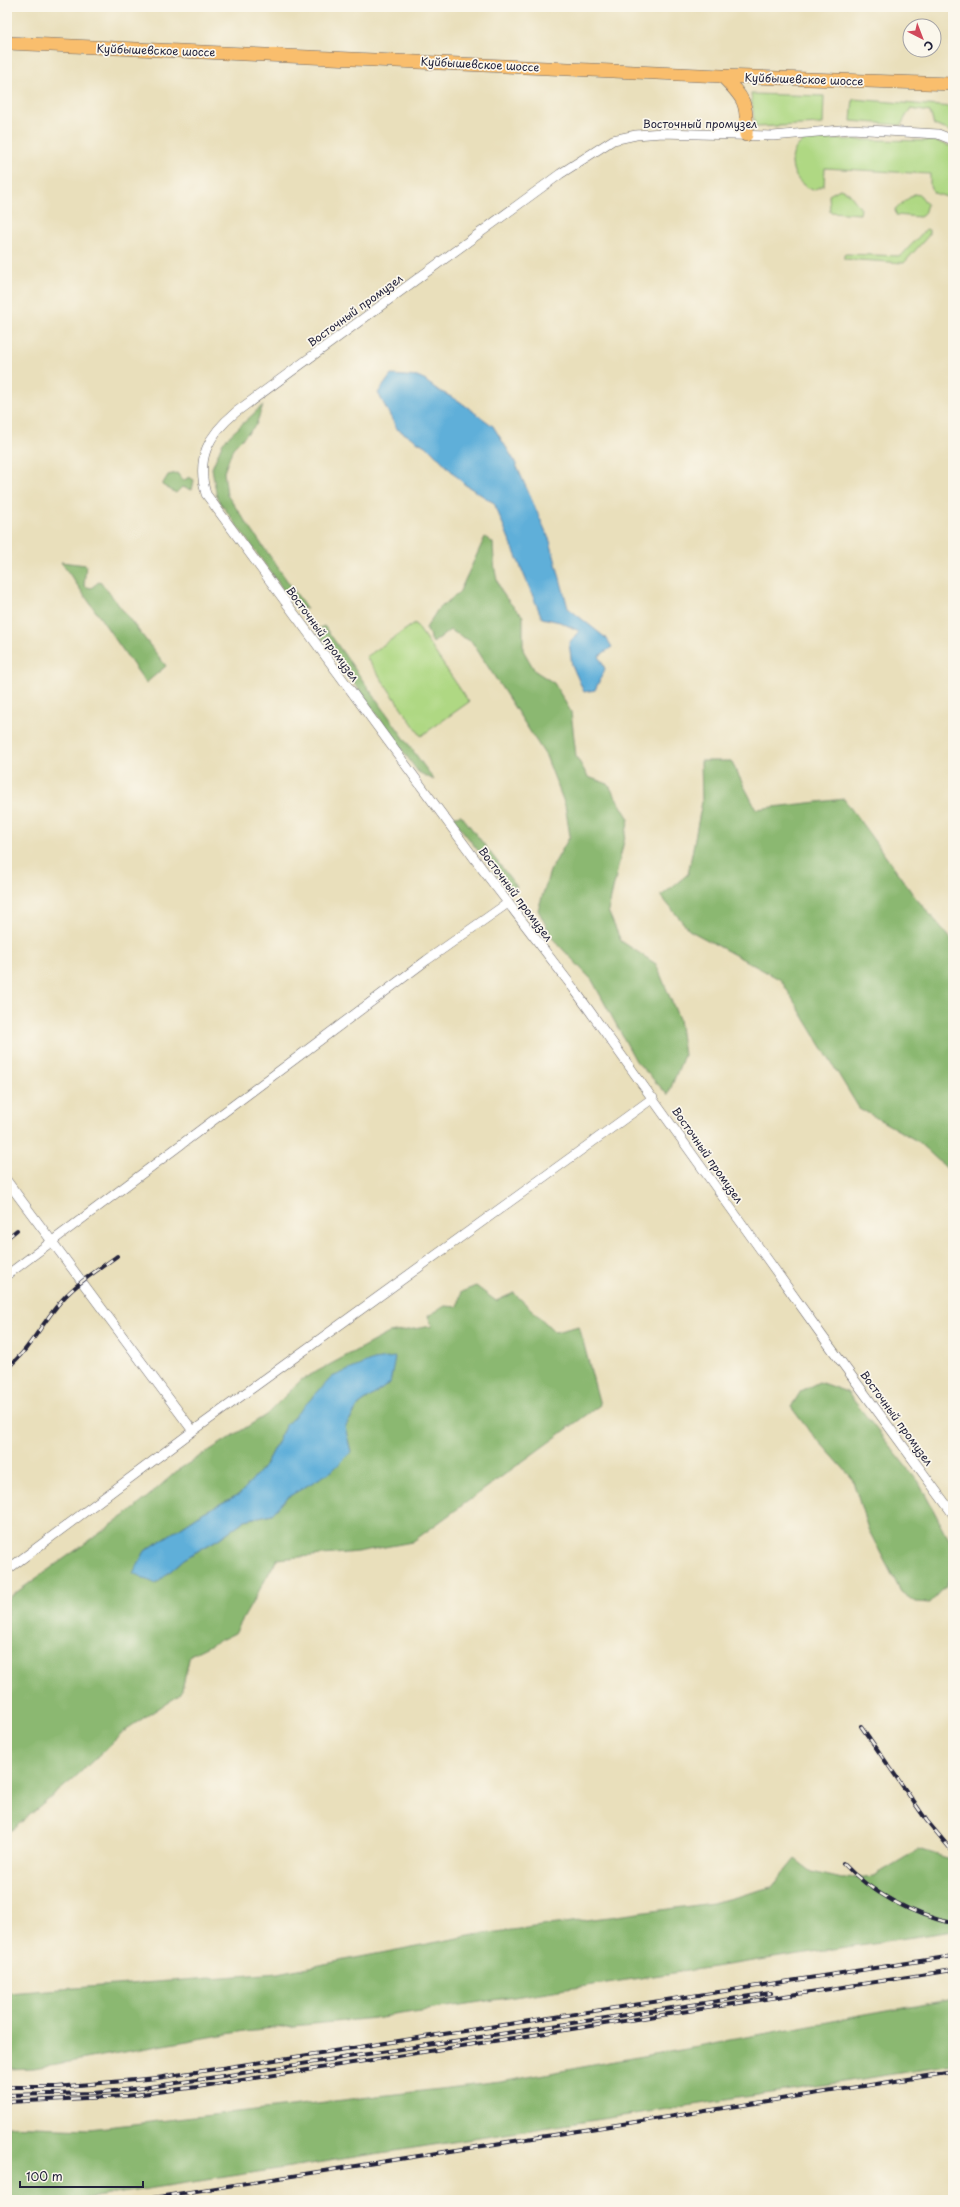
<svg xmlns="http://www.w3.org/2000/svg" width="960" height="2207" font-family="'Playpen Sans',sans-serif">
<rect width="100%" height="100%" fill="#fbf7ec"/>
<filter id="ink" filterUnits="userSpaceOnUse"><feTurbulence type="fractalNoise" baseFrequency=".025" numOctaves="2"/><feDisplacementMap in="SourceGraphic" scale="8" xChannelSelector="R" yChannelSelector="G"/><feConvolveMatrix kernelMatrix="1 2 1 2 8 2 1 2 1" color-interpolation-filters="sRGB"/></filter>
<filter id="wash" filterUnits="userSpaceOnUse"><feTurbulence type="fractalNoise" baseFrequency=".012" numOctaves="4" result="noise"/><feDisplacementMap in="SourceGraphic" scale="16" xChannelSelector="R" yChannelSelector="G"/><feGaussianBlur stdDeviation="0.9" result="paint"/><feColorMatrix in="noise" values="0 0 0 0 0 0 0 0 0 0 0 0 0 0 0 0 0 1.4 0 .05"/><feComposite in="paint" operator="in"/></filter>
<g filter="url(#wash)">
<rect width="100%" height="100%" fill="#e9dfbb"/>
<path fill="#afd883" stroke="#687d5f" d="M 751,94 L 824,96 L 823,124 L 755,127 Z
M 853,99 L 953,107 L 953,132 L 934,125 L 930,112 L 910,109 L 901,125 L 851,121 Z
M 807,139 L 934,141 L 953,147 L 953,194 L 947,197 L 934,193 L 930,186 L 930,174 L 825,168 L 824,185 L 813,190 C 790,183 783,150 807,139 Z
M 840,189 L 849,193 L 861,209 L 860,214 L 830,212 L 829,195 Z
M 914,194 L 920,195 L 927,204 L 924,214 L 920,217 L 896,215 L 895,209 Z
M 926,229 L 929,230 L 929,235 L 904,263 L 844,259 L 844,255 L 846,254 L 901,256 Z
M 415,623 L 469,702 L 421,736 L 366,657 Z"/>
<path fill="#8bb871" stroke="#566d56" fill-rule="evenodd" d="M 263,405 L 256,425 L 233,448 L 224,472 L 227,495 L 307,609 L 295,606 L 217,498 L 212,468 L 223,442 Z
M 177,473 L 183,481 L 189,477 L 194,480 L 192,490 L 182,487 L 176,493 L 162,485 L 168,475 Z
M 485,537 L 493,543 C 495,580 495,590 523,616 L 523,650 L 535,671 L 554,683 L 571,712 L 576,756 L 588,777 L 608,784 L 629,819 L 608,911 L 621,941 L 656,964 L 679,1019 L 684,1055 L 668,1095 L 636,1061 L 592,980 L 553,939 L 538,910 L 550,871 L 570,836 L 565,805 L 546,756 L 472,642 L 450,630 L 433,643 L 426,628 L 438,609 L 459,593 Z
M 61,562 L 86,565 L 84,586 L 91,588 L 100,581 L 166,666 L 146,683 Z
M 324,626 L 434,780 L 418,772 L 316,630 Z
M 701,761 L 731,761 L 756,809 L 844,799 L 915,897 L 953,941 L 953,1174 L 917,1141 L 859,1108 L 781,980 L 689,930 L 661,896 L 688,874 L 702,802 Z
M 461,815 L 517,887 L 507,888 L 452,817 Z
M 476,1286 L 496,1301 L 514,1293 L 555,1332 L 579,1326 L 600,1405 L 412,1542 L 357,1552 L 277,1559 L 235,1633 L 190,1655 L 181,1694 L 128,1728 L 72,1780 L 7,1834 L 7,1599 L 134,1509 L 178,1470 L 266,1415 L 301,1380 L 389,1333 L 432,1326 L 428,1316 L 445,1306 L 458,1307 L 461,1292 ZM 390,1383 L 359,1405 L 345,1427 L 351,1452 L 288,1497 L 272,1514 L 245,1520 L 220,1538 L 184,1559 L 156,1584 L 145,1551 L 204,1512 L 240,1494 L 265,1465 L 286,1425 L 300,1413 Z
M 819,1382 L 847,1392 L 919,1483 L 953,1547 L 953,1566 L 946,1586 L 930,1603 L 915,1602 L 901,1592 L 868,1529 L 852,1478 L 807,1428 L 791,1407 L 801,1391 Z
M 919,1849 L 947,1858 L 953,1858 L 953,1931 L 374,2018 L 244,2031 L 34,2068 L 7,2069 L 7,1993 L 278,1973 L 474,1935 L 713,1903 L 772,1887 L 795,1859 L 812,1872 L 842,1879 L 874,1876 Z
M 953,1999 L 953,2065 L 76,2200 L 7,2200 L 7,2126 L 89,2129 L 501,2082 Z"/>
<path fill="#5fafd9" stroke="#40688a" d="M 391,375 L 420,377 L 438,390 L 459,401 L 493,426 L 514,460 L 550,541 L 568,608 L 607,639 L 612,647 L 599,656 L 605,669 L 595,690 L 584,692 L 572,665 L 569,643 L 579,631 L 560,622 L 542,618 L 494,503 L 464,484 L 430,449 L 397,429 L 378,393 Z
M 395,1357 L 390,1383 L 359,1405 L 345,1427 L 351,1452 L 332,1471 L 288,1497 L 272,1514 L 245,1520 L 220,1538 L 184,1559 L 156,1584 L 133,1573 L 145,1551 L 204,1512 L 240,1494 L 265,1465 L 286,1425 L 332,1377 L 373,1360 Z"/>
</g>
<g filter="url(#ink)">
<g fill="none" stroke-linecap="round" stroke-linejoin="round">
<defs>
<path id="minor" d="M 953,140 L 938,134 L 851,129 L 773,136 L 662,133 L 636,135 L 613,140 L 560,174 L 236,412 C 208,435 196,458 206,494 L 483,870 L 574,989 L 823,1337 L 953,1514
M 7,1181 L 193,1431
M 7,1275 L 427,960 L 508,903
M 7,1570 L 193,1431 L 653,1098"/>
<path id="highway" d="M 7,43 L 722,76 L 953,84
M 722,76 C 744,98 748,103 746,135"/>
</defs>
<use href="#minor" stroke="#686468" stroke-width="10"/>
<use href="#highway" stroke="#686468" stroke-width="14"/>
<use href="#minor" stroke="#fff" stroke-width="9"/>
<use href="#highway" stroke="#f9be6d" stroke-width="13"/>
<defs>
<path id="rail" d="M 7,1238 L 17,1230
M 7,1368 C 28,1351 40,1327 57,1306 C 73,1285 97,1271 117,1256
M 861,1726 L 927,1821 L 953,1852
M 843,1863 C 870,1892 914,1916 953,1923
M 7,2087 L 57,2087 L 157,2078 L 953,1956
M 7,2095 L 94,2093 L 143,2088 L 771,1993
M 7,2102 L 126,2096 L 197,2087 L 953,1970
M 139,2200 L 953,2072"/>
</defs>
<use href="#rail" stroke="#22223b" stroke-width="4"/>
<use href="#rail" stroke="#fbf7ec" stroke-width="2.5" stroke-dasharray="8" stroke-linecap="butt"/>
</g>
</g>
<g text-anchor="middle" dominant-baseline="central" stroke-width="3.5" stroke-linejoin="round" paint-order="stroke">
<g font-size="11" fill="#22223b" stroke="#fbf7ec">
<text transform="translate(156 50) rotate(2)">Куйбышевское шоссе</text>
<text transform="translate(480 64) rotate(3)">Куйбышевское шоссе</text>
<text transform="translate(804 79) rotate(2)">Куйбышевское шоссе</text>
<text x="700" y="123">Восточный промузел</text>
<text transform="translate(355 310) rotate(-36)">Восточный промузел</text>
<text transform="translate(323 634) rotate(54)">Восточный промузел</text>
<text transform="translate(516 894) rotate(53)">Восточный промузел</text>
<text transform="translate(708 1155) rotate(55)">Восточный промузел</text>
<text transform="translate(897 1418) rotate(54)">Восточный промузел</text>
</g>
</g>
<rect width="960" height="2207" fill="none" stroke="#fbf7ec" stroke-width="24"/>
<g transform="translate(922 38) rotate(138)"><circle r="19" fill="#fbf7ec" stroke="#a4a2a5"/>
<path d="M0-3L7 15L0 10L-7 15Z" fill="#d1495b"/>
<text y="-6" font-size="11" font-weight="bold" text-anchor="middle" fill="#22223b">С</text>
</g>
<path d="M20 2181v6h123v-6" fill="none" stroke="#22223b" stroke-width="2"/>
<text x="26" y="2181" font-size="12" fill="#22223b" stroke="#fbf7ec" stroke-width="3" paint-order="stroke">100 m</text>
</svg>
